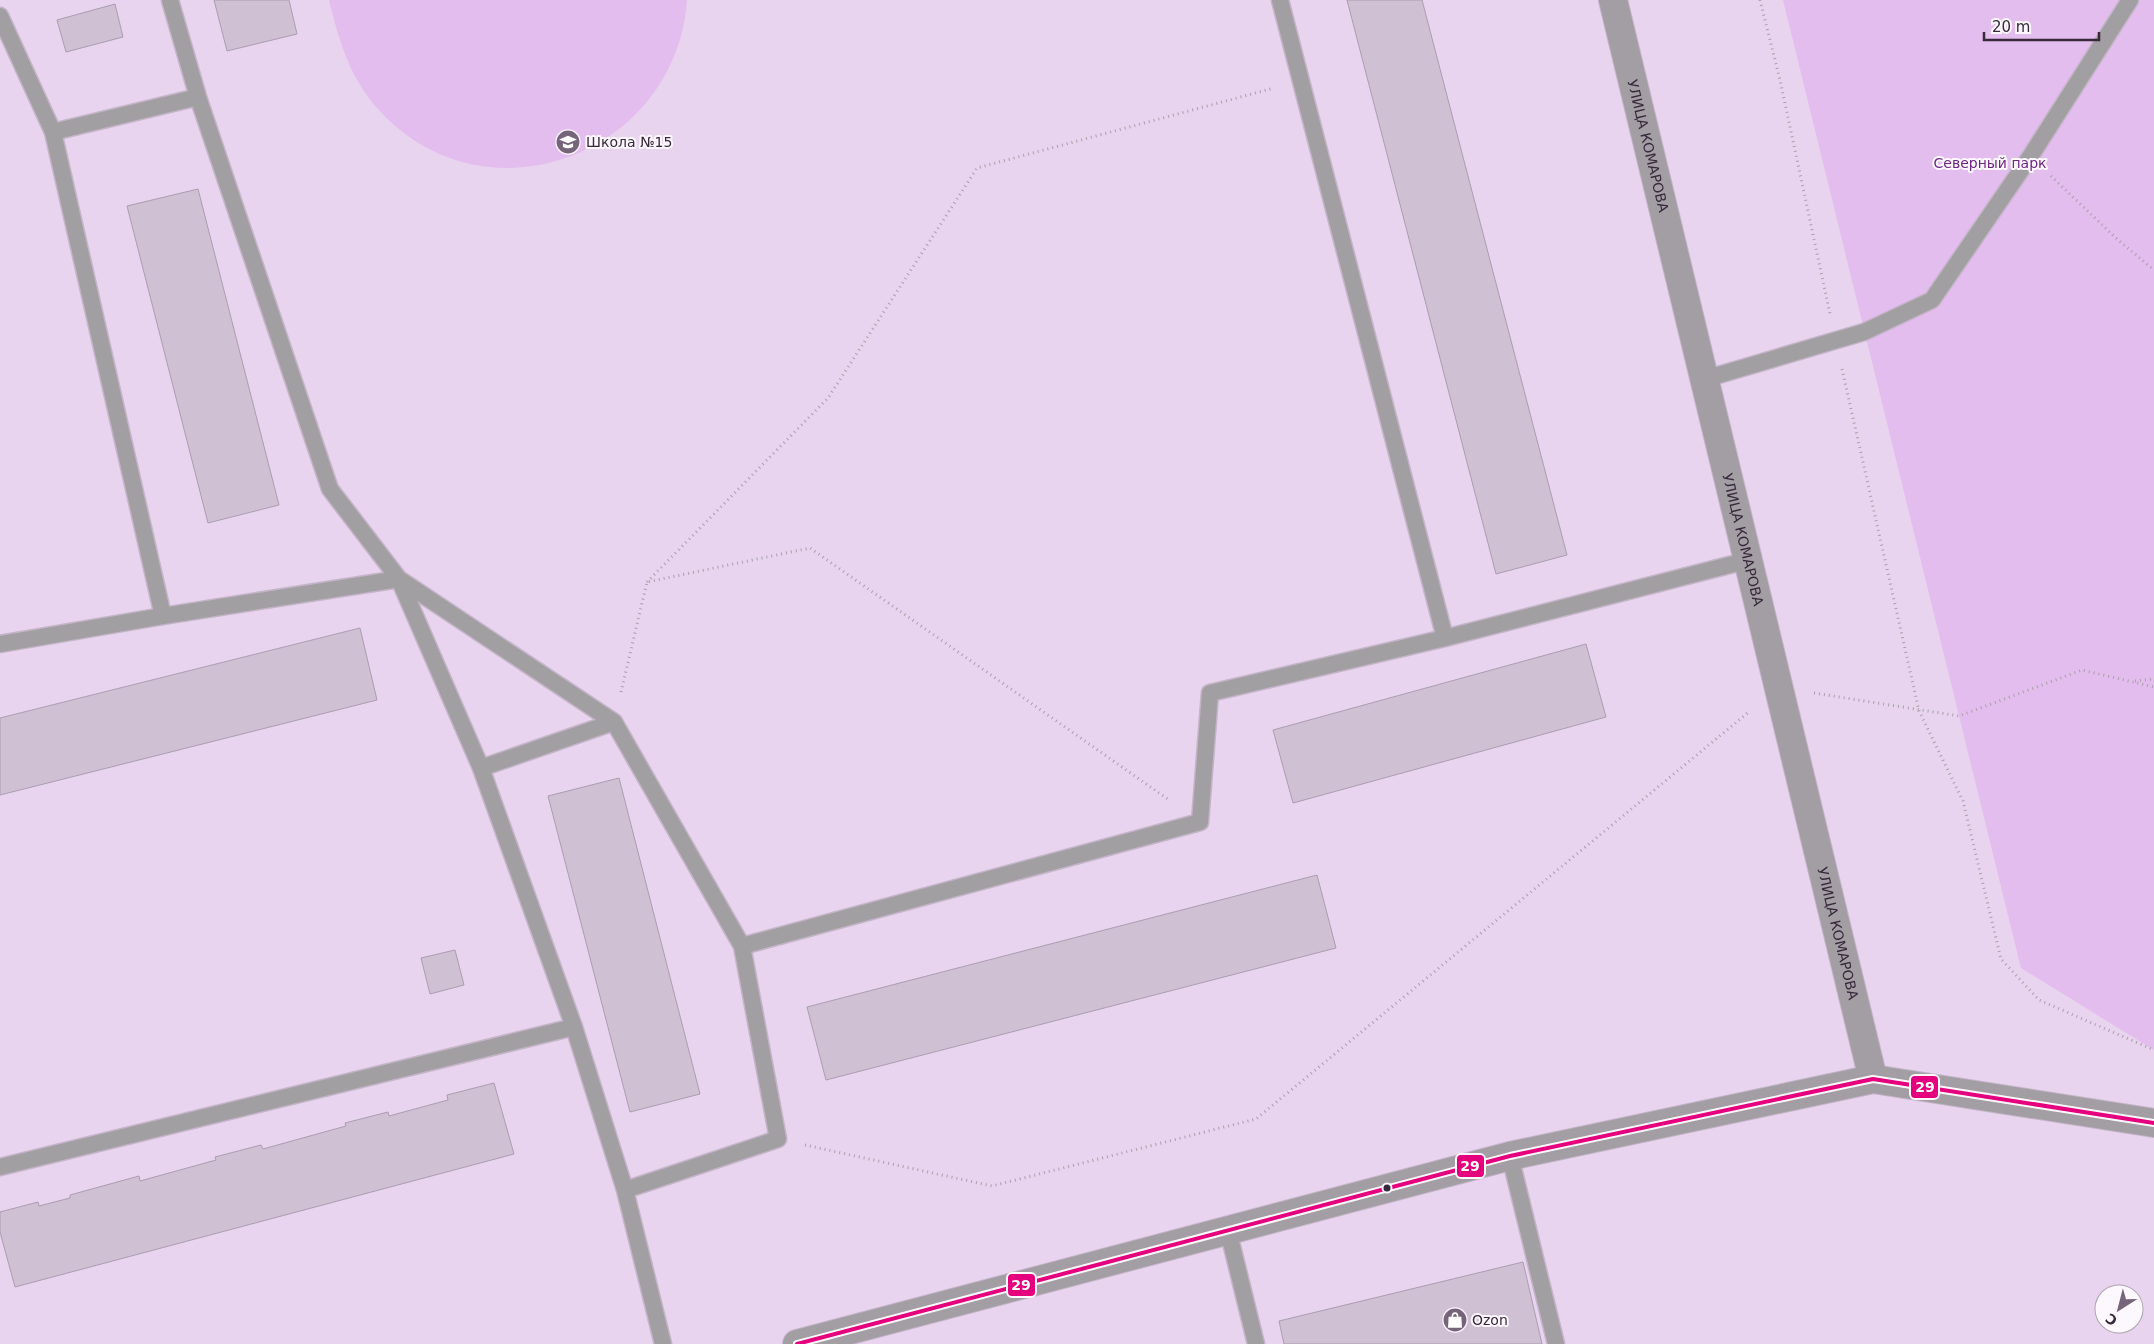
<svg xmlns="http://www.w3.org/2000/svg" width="2154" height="1344" font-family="'DejaVu Sans',sans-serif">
<rect width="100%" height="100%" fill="#e8d4ee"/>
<path fill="#e3bded" d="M 329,0 L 687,0 C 676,156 483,227 378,109 C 349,77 339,40 329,0 Z
M 1783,0 L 2154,0 L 2154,1050 L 2021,968 Z"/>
<path fill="#d0c0d4" stroke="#ac9cb0" d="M 214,0 L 289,0 L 297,34 L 227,51 Z
M 1347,0 L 1422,0 L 1567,555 L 1496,574 Z
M 115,4 L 123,37 L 66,52 L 57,20 Z
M 198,189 L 279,505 L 208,523 L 127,206 Z
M 360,628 L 377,700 L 0,795 L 0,718 Z
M 1586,644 L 1606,717 L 1293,803 L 1273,730 Z
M 619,778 L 700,1094 L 630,1112 L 548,796 Z
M 1317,875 L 1336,948 L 826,1080 L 807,1007 Z
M 455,950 L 464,985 L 430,994 L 421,958 Z
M 494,1083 L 514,1154 L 15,1287 L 0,1232 L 0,1212 L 38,1202 L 39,1206 L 70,1198 L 70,1195 L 139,1176 L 140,1181 L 216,1160 L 215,1157 L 261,1145 L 263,1149 L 346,1126 L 345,1123 L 388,1112 L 389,1116 L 448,1100 L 447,1095 Z
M 1523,1262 L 1542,1344 L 1284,1344 L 1279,1321 Z"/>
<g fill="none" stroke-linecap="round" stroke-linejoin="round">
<defs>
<path id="lane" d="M 170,0 L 198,97
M 1280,0 L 1445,638
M 0,16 L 53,132 L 198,97 L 330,489 L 399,579 L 481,768 L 574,1027 L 625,1190 L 663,1344
M 53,132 L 163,616
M 1705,379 L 1864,332 L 1932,300 L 2030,157 L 2130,0
M 0,644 L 163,616 L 399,579 L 614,722 L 742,946 L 778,1139 L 625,1190
M 481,768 L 614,722
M 742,946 L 1200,822 L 1210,693 L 1445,638 L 1749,560
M 1510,1156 L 1556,1344
M 0,1167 L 574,1027
M 1228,1230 L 1256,1344"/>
<g id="secondary">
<path id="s1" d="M 1613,0 L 1873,1079"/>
<path d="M 797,1344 L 1510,1156 L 1873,1079 L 2154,1123"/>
</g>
</defs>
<use href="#lane" stroke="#c4b4c8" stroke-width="19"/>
<use href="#secondary" stroke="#c4b4c8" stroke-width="30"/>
<path stroke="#a8a1aa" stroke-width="3" stroke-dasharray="1 4" stroke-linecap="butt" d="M 1760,0 L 1780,80 L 1830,314
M 2051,176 L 2117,239 L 2154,270
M 1842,369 L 1919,711 L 1963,801 L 2001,959 L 2039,1000 L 2154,1050
M 647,582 L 828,398 L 977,168 L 1274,88
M 2135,681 L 2154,679
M 621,692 L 647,582 L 810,548 L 1169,800
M 1814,693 L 1959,716 L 2082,670 L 2154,687
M 805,1145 L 992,1186 L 1256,1119 L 1750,711"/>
<use href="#lane" stroke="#a19fa2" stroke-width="16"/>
<use href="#secondary" stroke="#a29ea3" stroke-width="28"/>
<defs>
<path id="bus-1" d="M 797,1344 L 1510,1156 L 1873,1079 L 2154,1123"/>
</defs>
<use href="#bus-1" stroke="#fcf8fd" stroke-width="8"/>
<use href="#bus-1" stroke="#e5007d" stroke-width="4"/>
</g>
<defs>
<symbol id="school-disc" viewBox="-11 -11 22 22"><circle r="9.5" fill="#75647a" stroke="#fcf8fd"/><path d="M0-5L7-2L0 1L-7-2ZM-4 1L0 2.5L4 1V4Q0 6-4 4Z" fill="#fff"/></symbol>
<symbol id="shop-disc" viewBox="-11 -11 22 22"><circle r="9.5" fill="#75647a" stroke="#fcf8fd"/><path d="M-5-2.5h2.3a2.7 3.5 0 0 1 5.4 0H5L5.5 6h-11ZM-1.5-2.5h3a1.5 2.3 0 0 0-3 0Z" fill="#fff"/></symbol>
</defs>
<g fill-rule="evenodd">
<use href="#school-disc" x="554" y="128" width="28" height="28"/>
<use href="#shop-disc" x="1441" y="1306" width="28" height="28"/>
</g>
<circle fill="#37283b" stroke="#fcf8fd" stroke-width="2" cx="1387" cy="1188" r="4.5"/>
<g text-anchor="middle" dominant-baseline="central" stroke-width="4" stroke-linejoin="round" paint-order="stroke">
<g font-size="14" fill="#37283b" stroke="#fcf8fd" text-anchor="start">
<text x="586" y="142">Школа №15</text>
<text x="1472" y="1320">Ozon</text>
</g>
<g font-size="14" fill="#37283b" stroke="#fcf8fd">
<text stroke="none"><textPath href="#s1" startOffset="150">УЛИЦА КОМАРОВА</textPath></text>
<text stroke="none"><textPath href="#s1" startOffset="555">УЛИЦА КОМАРОВА</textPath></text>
<text stroke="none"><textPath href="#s1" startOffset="960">УЛИЦА КОМАРОВА</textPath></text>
</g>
<g font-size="14" fill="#6e2580" stroke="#fcf8fd">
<text x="1990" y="163">Северный парк</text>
</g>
</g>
<g stroke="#fcf8fd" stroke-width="2">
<rect x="1910" y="1075" width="29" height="24" rx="5" fill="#e5007d"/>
<rect x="1456" y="1154" width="29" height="24" rx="5" fill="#e5007d"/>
<rect x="1007" y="1273" width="29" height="24" rx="5" fill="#e5007d"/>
</g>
<g font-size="14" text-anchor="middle" font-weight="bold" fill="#fff">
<text x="1925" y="1092">29</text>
<text x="1470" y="1171">29</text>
<text x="1021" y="1290">29</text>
</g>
<g transform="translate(2119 1309) rotate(216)"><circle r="24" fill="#fcf8fd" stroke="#ada5af"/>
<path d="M0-4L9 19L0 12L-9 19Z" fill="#75647a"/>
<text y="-8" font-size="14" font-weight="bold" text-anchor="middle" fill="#37283b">С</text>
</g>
<path d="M1984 32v8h115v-8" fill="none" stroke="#37283b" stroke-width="2.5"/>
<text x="1992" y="32" font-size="15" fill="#37283b" stroke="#fcf8fd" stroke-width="4" paint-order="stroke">20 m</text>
</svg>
